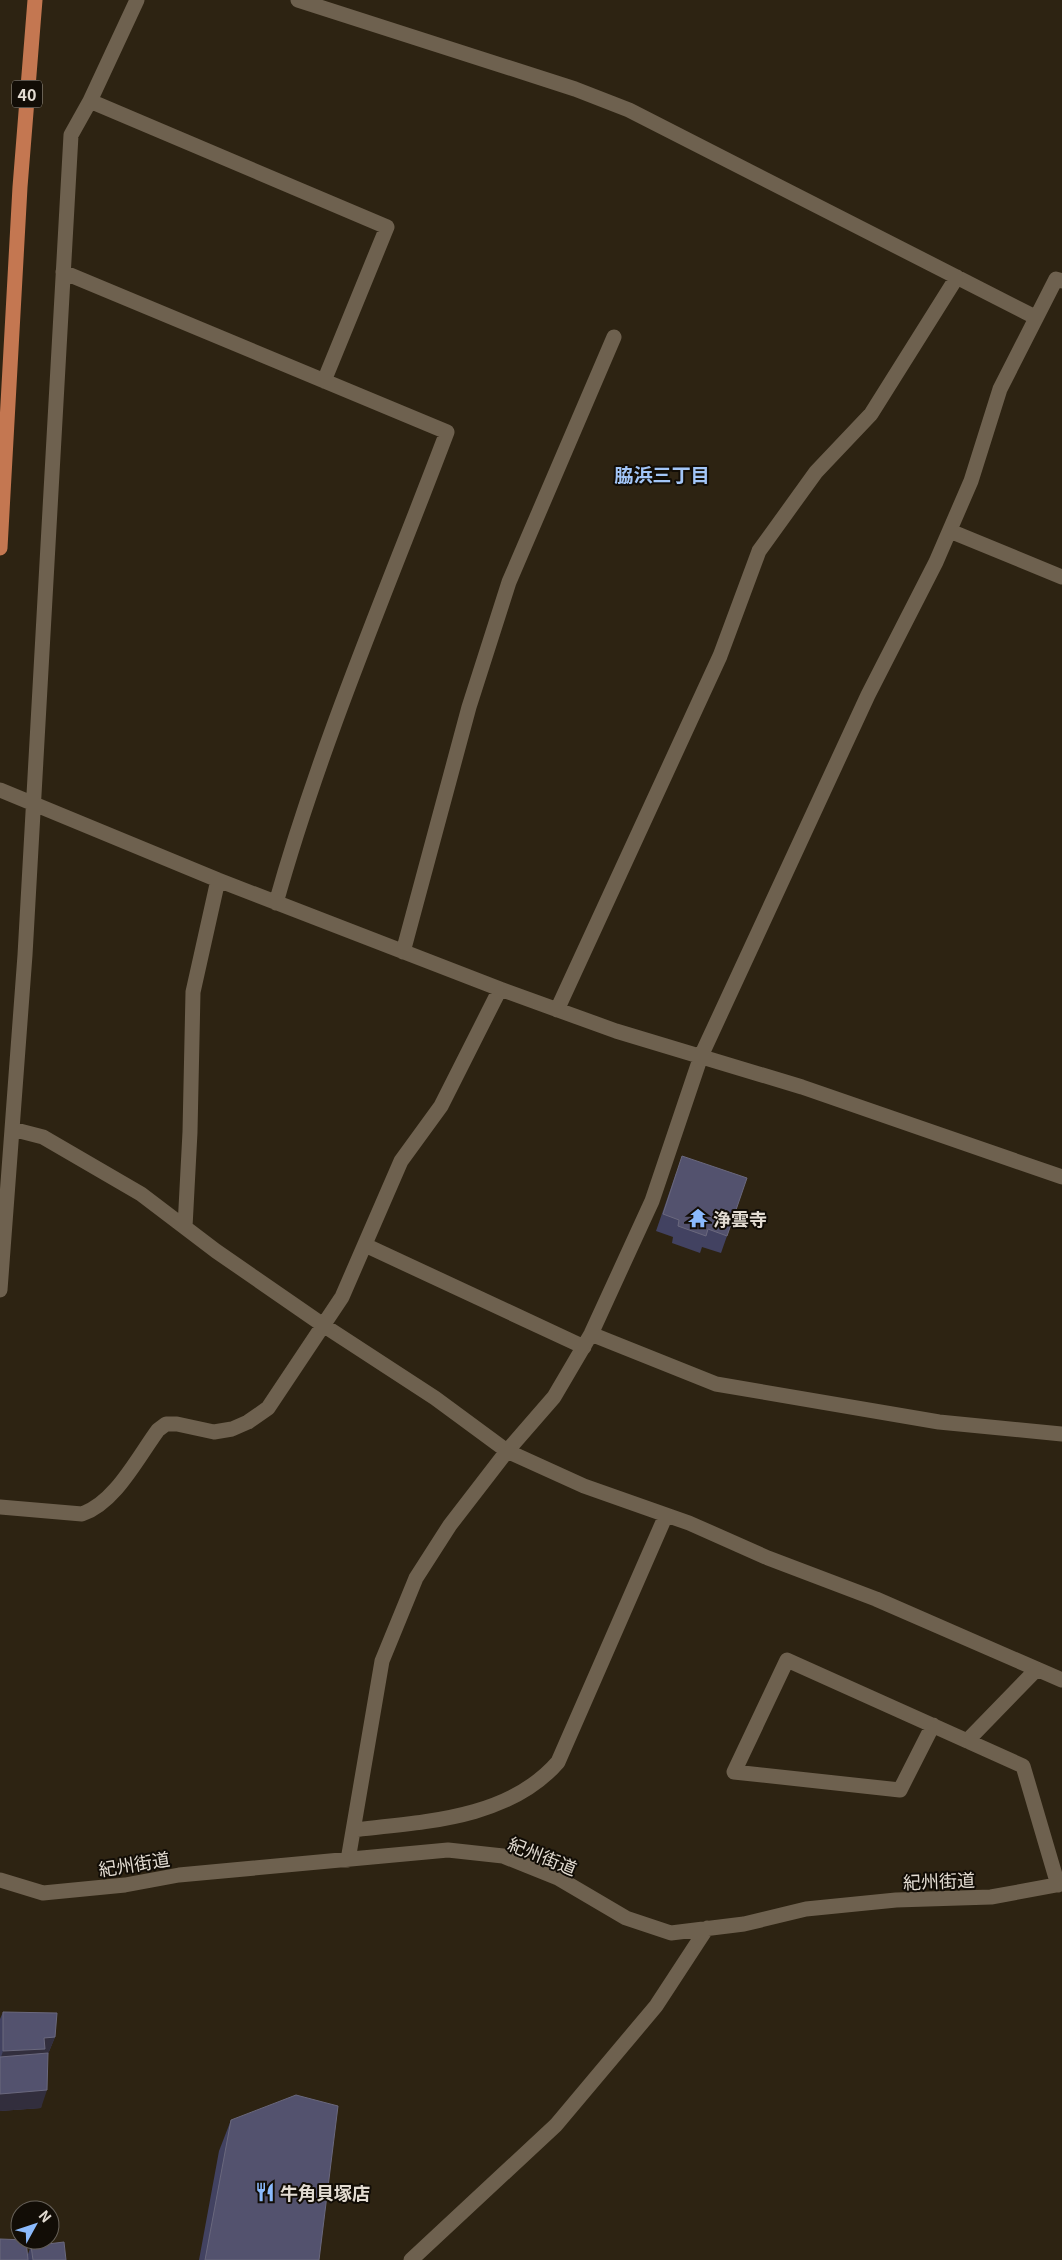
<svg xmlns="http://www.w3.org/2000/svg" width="1062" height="2260" font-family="Georgia,'Noto Sans JP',serif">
<rect width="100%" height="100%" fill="#2d2312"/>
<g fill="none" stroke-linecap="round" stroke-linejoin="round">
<path stroke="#6e614f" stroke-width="15" d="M 298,0 L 575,89 L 629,110 L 1035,317
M 90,101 L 137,0
M 63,272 L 447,432 C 388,588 321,742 276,903
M 950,531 L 1062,577
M 0,790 L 218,880 L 500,989 L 616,1031 L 802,1087 L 1062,1177
M 403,952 L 469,707 L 509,582 L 614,337
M 557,1010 L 720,656 L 759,551 L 816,472 L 871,414 L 957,277
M 12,1129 L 43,1137 L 141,1194 L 216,1251 L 323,1325 L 435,1398 L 507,1451 L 584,1486 L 689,1523 L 768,1558 L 876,1599 L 1062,1680
M 185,1227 L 190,1132 L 193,992 L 218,880
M 365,1245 L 584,1347
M 0,1290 L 25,955 L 71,135 L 90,101 L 387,227 L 324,381
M 591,1334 L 716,1384 L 939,1422 L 1062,1434
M 0,1507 L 82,1514 C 115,1503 138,1457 158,1430 L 166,1424 L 177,1424 L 214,1432 L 232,1429 L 248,1422 L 268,1408 L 342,1297 L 401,1161 L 441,1106 L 500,989
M 933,1725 L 900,1790 L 734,1772 L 787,1660 L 1023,1766 L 1058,1885
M 967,1741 L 1036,1670
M 353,1830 C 423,1822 509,1819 558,1762 L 666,1515
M 348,1860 L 382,1661 L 416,1578 L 450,1525 L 507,1451 L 554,1397 L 591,1334 L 652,1201 L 701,1056 L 868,695 L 936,562 L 971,481 L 1000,389 L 1056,279 L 1062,281
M 0,1880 L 43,1893 L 125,1885 L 179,1875 L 448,1850 L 503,1856 L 558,1878 L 626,1918 L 671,1933 L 744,1924 L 806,1909 L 896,1900 L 991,1897 L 1062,1884
M 411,2260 L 556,2125 L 656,2006 L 707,1928"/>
<path stroke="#c47751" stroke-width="15" d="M 0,548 L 20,187 L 35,0"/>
</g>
<path fill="#424261" d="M 676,1173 L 727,1236 L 721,1253 L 702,1247 L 700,1253 L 672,1243 L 673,1237 L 656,1231 Z
M 3,2012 L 55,2037 L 48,2054 L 41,2108 L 0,2111 L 0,2019 Z
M 231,2120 L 319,2260 L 199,2260 L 219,2151 Z
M 31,2246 L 66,2260 L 0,2260 L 28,2254 Z"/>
<path fill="#322e3d" d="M 55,2037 L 48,2054 L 0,2060 L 3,2051 L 44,2038 Z
M 47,2090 L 41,2108 L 0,2111 L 0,2094 Z"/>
<path fill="#53526e" stroke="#6a687d" d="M 682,1156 L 747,1178 L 727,1236 L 708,1229 L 706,1236 L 678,1226 L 679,1220 L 663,1214 Z
M 3,2012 L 57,2013 L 55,2037 L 44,2038 L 45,2049 L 3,2051 Z
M 48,2053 L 47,2090 L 0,2094 L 0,2057 Z
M 296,2095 L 338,2106 L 319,2260 L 205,2260 L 231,2120 Z
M 0,2239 L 26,2240 L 28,2260 L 0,2260 Z
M 64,2242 L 66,2260 L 33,2260 L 31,2246 Z"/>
<defs>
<symbol id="temple-bare" viewBox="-9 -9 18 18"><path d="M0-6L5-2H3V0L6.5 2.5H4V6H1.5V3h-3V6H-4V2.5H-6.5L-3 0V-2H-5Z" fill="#8bbafc" stroke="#120d06" stroke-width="2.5" paint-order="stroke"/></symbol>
<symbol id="restaurant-bare" viewBox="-9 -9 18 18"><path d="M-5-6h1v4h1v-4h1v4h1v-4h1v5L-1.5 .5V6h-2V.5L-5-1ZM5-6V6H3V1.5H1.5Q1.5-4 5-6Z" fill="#8bbafc" stroke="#120d06" stroke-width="2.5" paint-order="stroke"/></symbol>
</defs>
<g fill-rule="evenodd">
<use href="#temple-bare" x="684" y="1204" width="28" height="28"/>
<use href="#restaurant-bare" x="251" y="2178" width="28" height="28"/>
</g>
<g text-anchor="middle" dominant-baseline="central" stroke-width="4" stroke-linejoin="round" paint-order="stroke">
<rect fill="#120d06" stroke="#a49e95" stroke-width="1" x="12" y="80.5" width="30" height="27" rx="4"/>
<g font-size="16" font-weight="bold" fill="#e3dcd2">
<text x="27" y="94">40</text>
</g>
<g font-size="18" font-weight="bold" fill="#e3dcd2" stroke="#120d06" text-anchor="start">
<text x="713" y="1218">浄雲寺</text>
<text x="280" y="2192">牛角貝塚店</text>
</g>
<g font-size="18" fill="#e3dcd2" stroke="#120d06">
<text transform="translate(543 1855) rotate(22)">紀州街道</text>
<text transform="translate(134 1863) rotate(-9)">紀州街道</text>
<text transform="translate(939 1880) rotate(-2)">紀州街道</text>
</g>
<g font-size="19" font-weight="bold" fill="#a3c6f8" stroke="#120d06">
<text x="662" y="473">脇浜三丁目</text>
</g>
</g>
<g transform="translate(35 2225) rotate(50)"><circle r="24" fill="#120d06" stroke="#666058"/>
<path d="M0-4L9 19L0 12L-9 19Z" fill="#8bbafc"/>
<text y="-8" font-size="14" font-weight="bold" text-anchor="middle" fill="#e3dcd2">N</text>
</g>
</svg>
